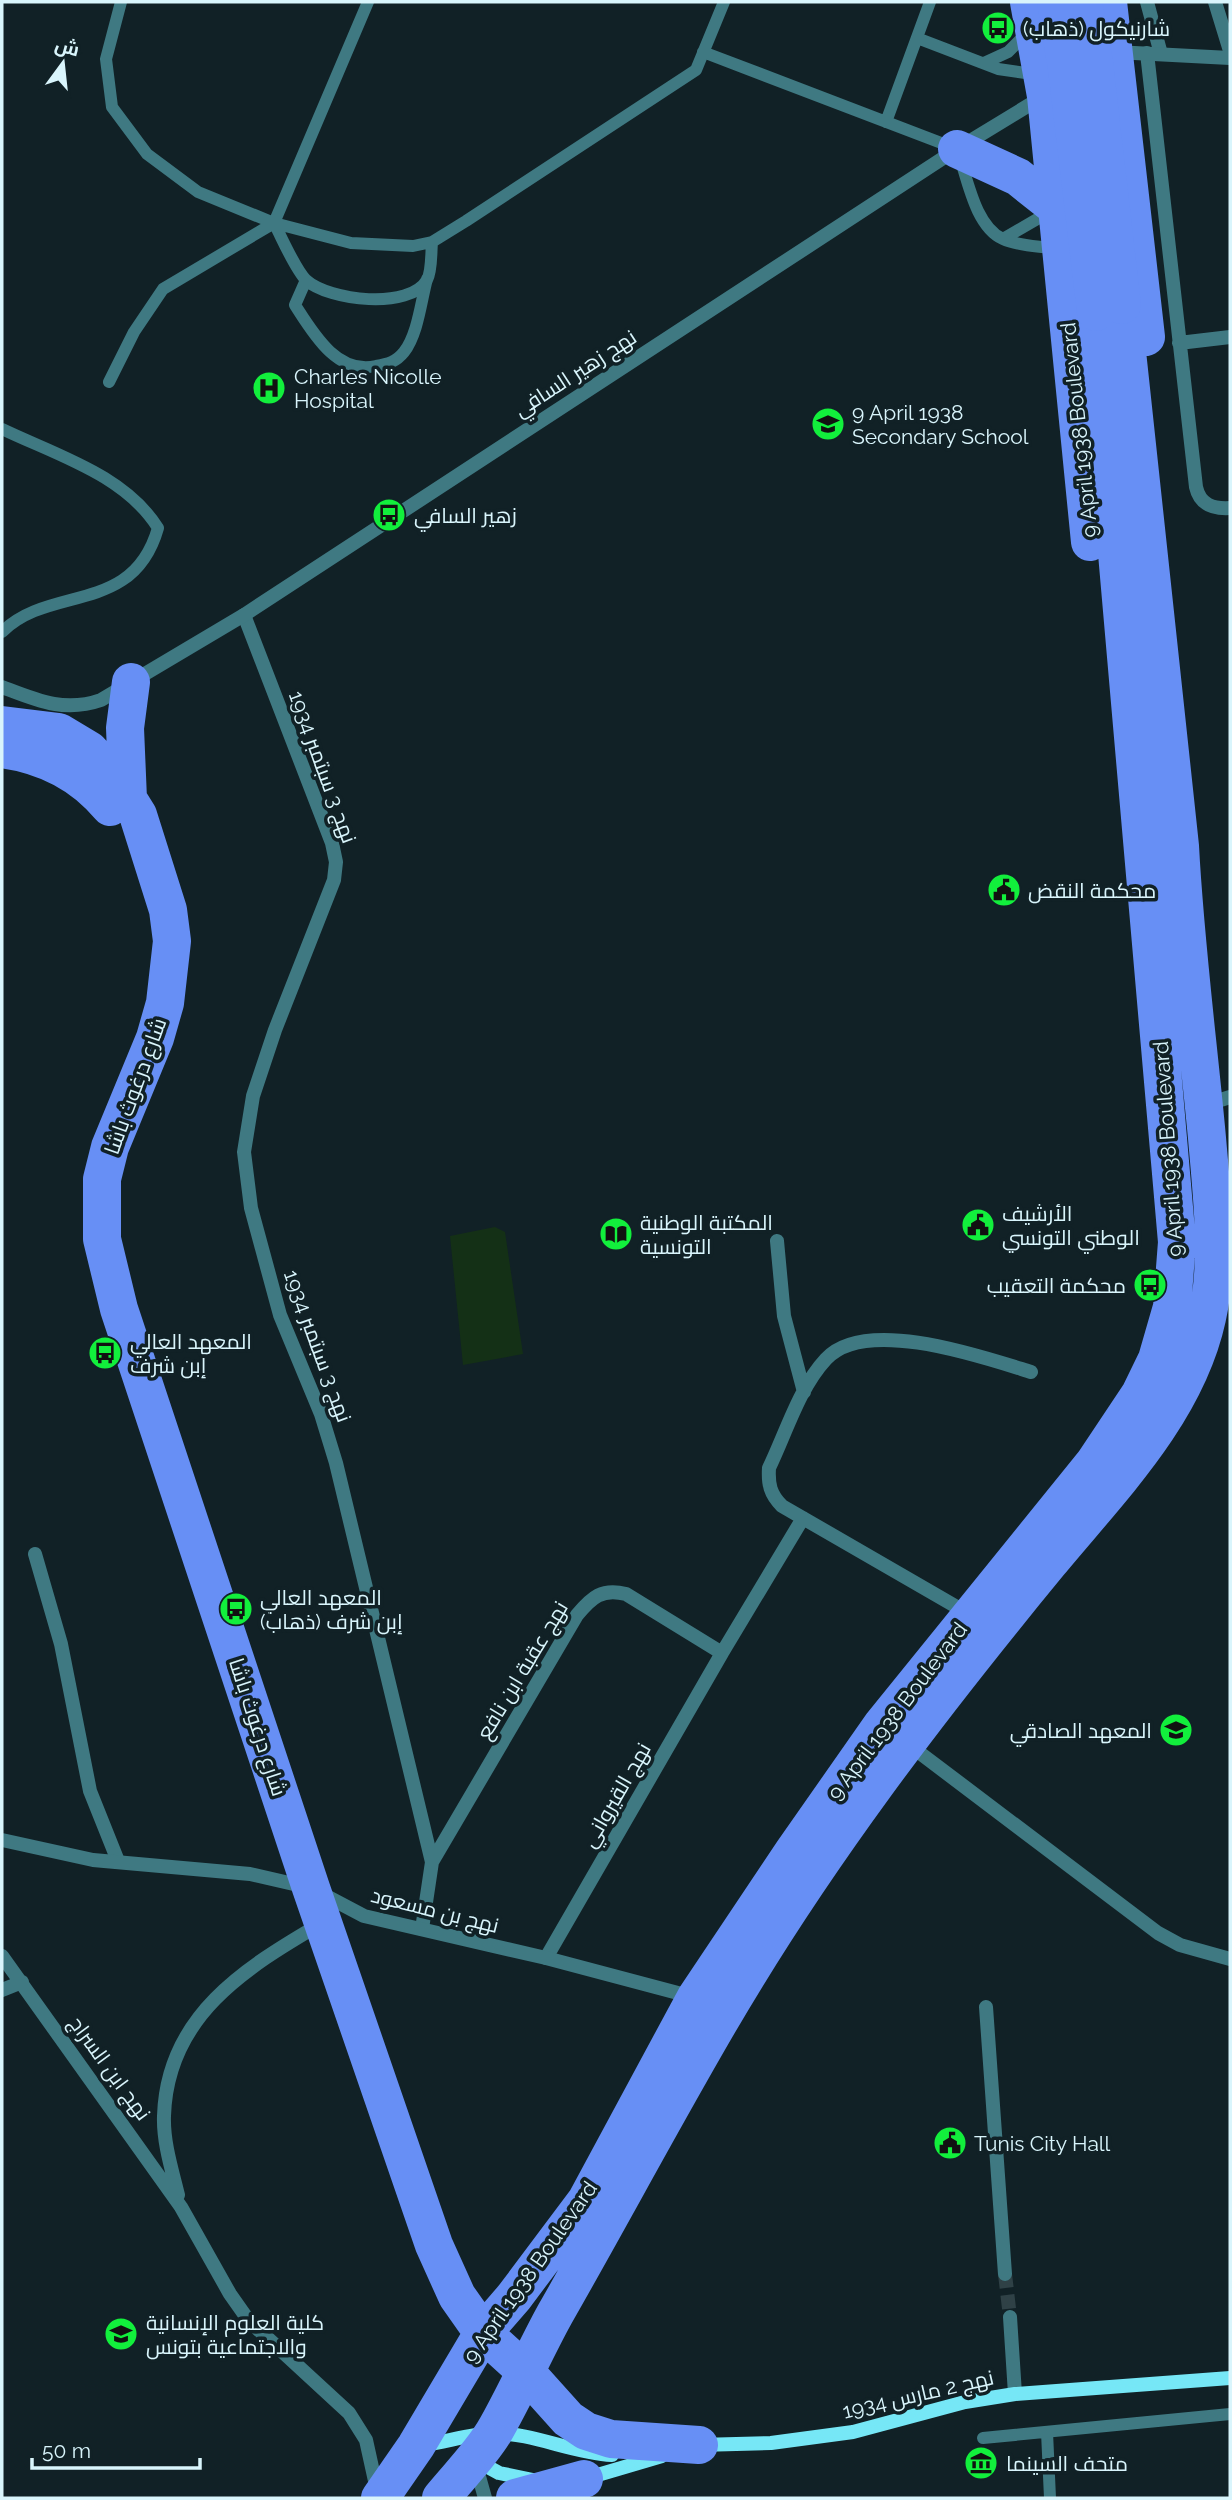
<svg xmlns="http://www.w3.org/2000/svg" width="1232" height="2500" font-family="Raleway,Cairo,sans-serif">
<rect width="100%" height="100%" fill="#112126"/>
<path fill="#143016" d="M 495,1227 L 505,1232 L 523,1354 L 463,1365 L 450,1236 Z"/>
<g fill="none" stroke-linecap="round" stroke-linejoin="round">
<path stroke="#2f4146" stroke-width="14" stroke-dasharray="14 7" stroke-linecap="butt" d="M 1005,2274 L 1010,2317"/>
<path stroke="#3f7982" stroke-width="12" d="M 121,2 L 106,59 L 112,107 L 147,154 L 198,192 L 274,223 L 351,243 L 413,246 L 432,242 L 466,221 L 696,70 L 724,2
M 917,38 L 998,69 L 1039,75
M 703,52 L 957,149 C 967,175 974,226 1003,239 C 1018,246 1039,246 1056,249
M 984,63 L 1008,52 L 1026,34
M 886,122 L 930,2
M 274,223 C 282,238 295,269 306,280 C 329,301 410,310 427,280 C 432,271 431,253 432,242
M 1003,239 L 1051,211
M 306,280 L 295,305 C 313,333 337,375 376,366 C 388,364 396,362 404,352 C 418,334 421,301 427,279
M 109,382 L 134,332 L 163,289 L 274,223 L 368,2
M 2,429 C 56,455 125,475 158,528 C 133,616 50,584 2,632
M 1047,2432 L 1050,2498
M 983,2438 L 1230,2414"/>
<path stroke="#3f7982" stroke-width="14" d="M 1147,2 L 1161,54
M 1215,2 L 1230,51
M 1147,53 L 1196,487 C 1200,505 1213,509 1230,508
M 1179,343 L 1230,337
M 244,615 L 332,843 L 336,862 L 334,880 L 275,1030 L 253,1096 L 244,1152 L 251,1208 L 280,1315 L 321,1414 L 336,1463 L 432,1862
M 1205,1105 L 1230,1097
M 777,1241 L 784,1316 L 804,1392
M 35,1554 L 61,1644 L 90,1791 L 118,1861
M 969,1614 L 782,1506 C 770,1494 768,1484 769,1468 C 786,1433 799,1388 826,1359 C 865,1316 983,1357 1031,1372
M 908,1744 L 1158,1933 L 1180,1945 L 1230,1959
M 422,1929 L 432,1862 L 577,1615 C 592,1597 602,1588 626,1594 L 722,1653 L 803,1518
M 2,1956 L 181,2207 L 230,2294 L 249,2321 L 349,2413 L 366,2440 L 377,2490
M 546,1958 L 722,1653
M 2,1990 L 22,1982
M 986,2007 L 1005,2274
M 178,2195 C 172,2170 163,2142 164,2116 C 167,2016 245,1968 322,1923
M 1010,2317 L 1015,2394"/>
<path stroke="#3f7982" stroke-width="14" d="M 1115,52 L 1230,58
M 2,687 C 36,700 64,713 101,700 L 244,615 L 957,149 L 1044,96
M 2,1840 L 93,1860 L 250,1874 L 311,1888 L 364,1916 L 546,1958 L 693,1997
M 476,2466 L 485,2498"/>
<path stroke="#76e7f6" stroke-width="14" d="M 423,2445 C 446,2442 470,2434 493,2433 C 534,2433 572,2453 612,2455
M 699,2445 L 771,2443 L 853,2432 L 965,2402 L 1015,2394 L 1230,2378
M 477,2461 L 499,2473 L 533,2480
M 584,2479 L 662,2456"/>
<path stroke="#678ff5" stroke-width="38" d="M 1029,2 L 1046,96 L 1090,542
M 1108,2 L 1146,337
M 957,149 L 1018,177 L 1057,208
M 2,725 L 59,732 L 89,750 L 115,778 L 138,815 L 168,910 L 172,941 L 165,1003 L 155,1038 L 110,1147 L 102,1179 L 102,1239 L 119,1309 L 311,1888 L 434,2245 L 457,2296 L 483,2333 L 524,2370 L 568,2419 L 586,2431 L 611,2439 L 699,2445
M 2,749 C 45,755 82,773 110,807
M 128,799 L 125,728 L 131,682
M 380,2498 L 416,2446 L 483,2333 L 514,2297 L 586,2201 L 696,1997 L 793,1852 L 882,1725 L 1094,1463 L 1140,1394 L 1157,1359 L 1172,1307 L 1177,1242 L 1096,312
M 441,2498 C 458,2477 480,2455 494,2432 C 516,2394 534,2352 555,2314 C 610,2218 662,2120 718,2024 C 814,1859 928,1710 1049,1563 C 1110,1489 1186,1414 1207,1318 C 1220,1259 1212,1197 1207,1138 C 1198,1041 1185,943 1180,846 L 1122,305
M 515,2498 L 584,2479"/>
<path stroke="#678ff5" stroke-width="38" d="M 1056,2 L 1067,69 L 1096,312
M 1083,2 L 1094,63 L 1122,305"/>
</g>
<defs>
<symbol id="bus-disc" viewBox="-11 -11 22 22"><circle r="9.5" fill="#12ef3c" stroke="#112126"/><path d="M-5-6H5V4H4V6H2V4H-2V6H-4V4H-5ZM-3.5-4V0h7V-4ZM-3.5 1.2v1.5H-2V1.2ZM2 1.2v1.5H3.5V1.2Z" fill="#111"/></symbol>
<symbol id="hospital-disc" viewBox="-11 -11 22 22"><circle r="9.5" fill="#12ef3c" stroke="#112126"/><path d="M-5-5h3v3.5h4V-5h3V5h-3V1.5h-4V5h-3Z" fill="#111"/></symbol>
<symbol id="school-disc" viewBox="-11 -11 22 22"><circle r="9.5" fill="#12ef3c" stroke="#112126"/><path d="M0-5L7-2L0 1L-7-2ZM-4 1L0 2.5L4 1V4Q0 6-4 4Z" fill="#111"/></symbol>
<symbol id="civic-disc" viewBox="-11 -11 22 22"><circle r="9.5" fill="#12ef3c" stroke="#112126"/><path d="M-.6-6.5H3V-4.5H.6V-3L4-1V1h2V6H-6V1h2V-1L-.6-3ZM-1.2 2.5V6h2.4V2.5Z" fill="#111"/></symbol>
<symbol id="library-disc" viewBox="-11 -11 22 22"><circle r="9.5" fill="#12ef3c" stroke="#112126"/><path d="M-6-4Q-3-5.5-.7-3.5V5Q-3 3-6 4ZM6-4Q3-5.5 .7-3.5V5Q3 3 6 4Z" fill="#111"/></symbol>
<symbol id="university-disc" viewBox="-11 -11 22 22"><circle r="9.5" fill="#12ef3c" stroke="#112126"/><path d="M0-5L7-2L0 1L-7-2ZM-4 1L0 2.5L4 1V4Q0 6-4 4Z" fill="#111"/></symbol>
<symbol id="museum-disc" viewBox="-11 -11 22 22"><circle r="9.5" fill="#12ef3c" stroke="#112126"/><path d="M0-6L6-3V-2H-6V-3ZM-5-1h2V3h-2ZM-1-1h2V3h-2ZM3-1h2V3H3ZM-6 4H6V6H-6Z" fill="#111"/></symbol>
</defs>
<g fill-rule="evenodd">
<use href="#bus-disc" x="979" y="9" width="38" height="38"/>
<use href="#hospital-disc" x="250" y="369" width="38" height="38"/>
<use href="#school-disc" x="809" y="405" width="38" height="38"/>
<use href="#bus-disc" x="370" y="496" width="38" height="38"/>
<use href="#civic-disc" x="985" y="871" width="38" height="38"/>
<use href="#civic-disc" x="959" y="1206" width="38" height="38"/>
<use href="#library-disc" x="597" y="1215" width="38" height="38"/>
<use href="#bus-disc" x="1131" y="1266" width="38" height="38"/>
<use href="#bus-disc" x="86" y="1334" width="38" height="38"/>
<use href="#bus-disc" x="217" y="1590" width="38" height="38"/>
<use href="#school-disc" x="1157" y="1711" width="38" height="38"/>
<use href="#civic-disc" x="931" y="2124" width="38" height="38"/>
<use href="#university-disc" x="102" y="2315" width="38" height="38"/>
<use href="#museum-disc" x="962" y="2444" width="38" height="38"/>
</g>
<g text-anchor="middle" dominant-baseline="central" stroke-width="7" stroke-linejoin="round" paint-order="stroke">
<g font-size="21" fill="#d9f5fc" stroke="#112126" text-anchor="start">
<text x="1023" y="28">شارنيكول (ذهاب)</text>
<text x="294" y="376">Charles Nicolle<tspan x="294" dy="24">Hospital</tspan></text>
<text x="852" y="412">9 April 1938<tspan x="852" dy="24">Secondary School</tspan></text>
<text x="414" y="515">زهير السافي</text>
<text x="1028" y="890">محكمة النقض</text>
<text x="1002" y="1213">الأرشيف<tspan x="1002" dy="24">الوطني التونسي</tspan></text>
<text x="640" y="1222">المكتبة الوطنية<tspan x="640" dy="24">التونسية</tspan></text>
<text x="1126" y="1285" text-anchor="end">محكمة التعقيب</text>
<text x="130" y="1341">المعهد العالي<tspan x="130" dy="24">إبن شرف</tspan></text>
<text x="260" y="1597">المعهد العالي<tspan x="260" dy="24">إبن شرف (ذهاب)</tspan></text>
<text x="1152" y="1730" text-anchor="end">المعهد الصادقي</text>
<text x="974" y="2143">Tunis City Hall</text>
<text x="146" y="2322">كلية العلوم الإنسانية<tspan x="146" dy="24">والاجتماعية بتونس</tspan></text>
<text x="1006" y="2463">متحف السينما</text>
</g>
<g font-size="21" fill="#d9f5fc" stroke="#112126">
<text transform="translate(575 373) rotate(-33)">نهج زهير السافي</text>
<text transform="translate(1079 430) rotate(-96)">9 April 1938 Boulevard</text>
<text transform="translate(323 767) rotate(70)">نهج 3 سبتمبر 1934</text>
<text transform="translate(135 1086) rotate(-70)">شارع درغوث باشا</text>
<text transform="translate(1168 1149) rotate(-94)">9 April 1938 Boulevard</text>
<text transform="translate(318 1346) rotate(70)">نهج 3 سبتمبر 1934</text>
<text transform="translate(522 1670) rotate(-59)">نهج عقبة ابن نافع</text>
<text transform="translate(897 1711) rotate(-53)">9 April 1938 Boulevard</text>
<text transform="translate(258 1727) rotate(72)">شارع درغوث باشا</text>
<text transform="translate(616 1795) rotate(-60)">نهج القيرواني</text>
<text transform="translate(435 1910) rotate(14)">نهج بن مسعود</text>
<text transform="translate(110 2068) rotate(54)">نهج ابن السراج</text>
<text transform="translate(530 2272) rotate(-55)">9 April 1938 Boulevard</text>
<text transform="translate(918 2394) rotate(-13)">نهج 2 مارس 1934</text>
</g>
</g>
<rect width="1232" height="2500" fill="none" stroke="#d9f5fc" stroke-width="7"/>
<g transform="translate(63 63) rotate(15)" stroke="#112126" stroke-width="5" paint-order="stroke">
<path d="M0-5L12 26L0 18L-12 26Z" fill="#d9f5fc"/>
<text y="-10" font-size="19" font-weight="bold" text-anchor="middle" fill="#d9f5fc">ش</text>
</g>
<path d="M32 2458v10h168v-10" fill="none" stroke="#d9f5fc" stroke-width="3.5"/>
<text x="42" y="2458" font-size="21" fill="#d9f5fc" stroke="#112126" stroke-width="5" paint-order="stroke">50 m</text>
</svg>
